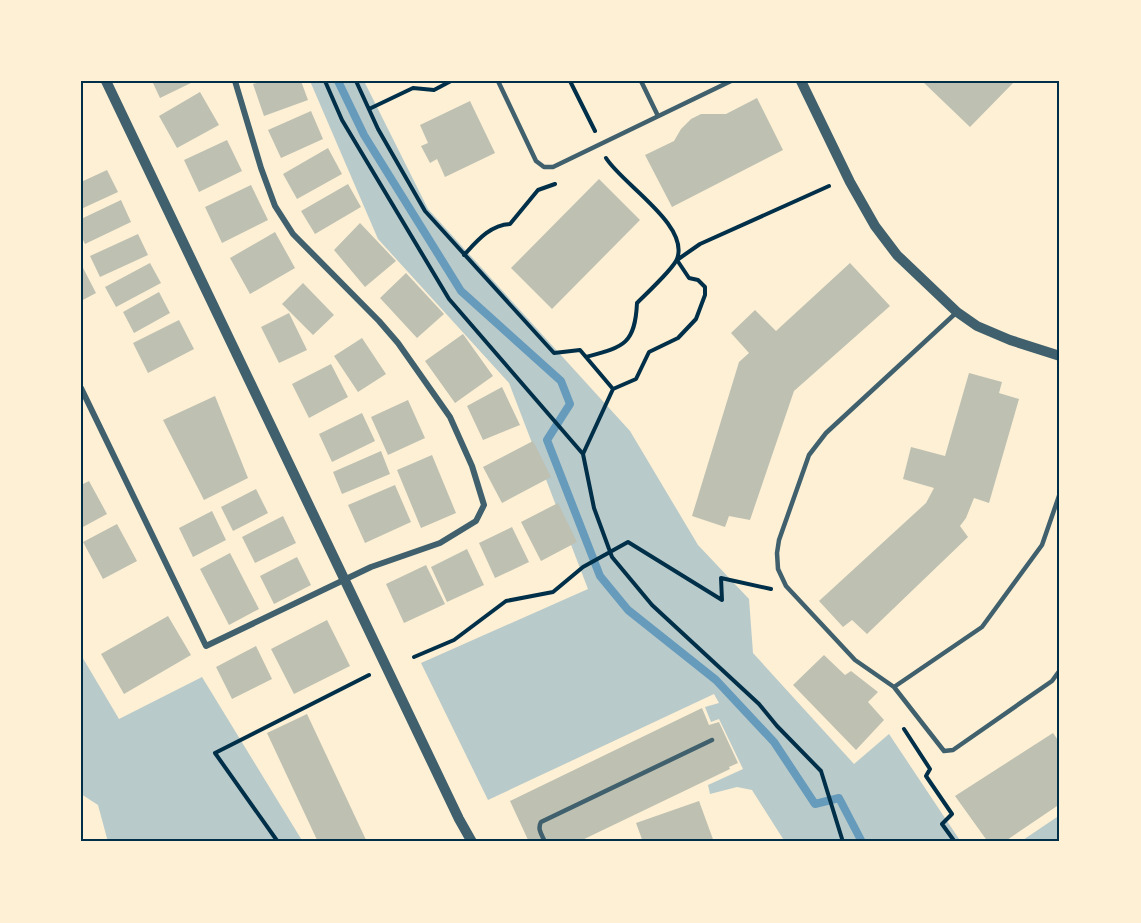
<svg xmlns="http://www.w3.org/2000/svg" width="1141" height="923" font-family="'Source Sans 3',sans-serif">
<rect width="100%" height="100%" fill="#fdf0d5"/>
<path fill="#b9caca" d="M 310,81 L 364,81 L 428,209 L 630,431 L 698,545 L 749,599 L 753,653 L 854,764 L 889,734 L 961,842 L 785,842 L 752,790 L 737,787 L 710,794 L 708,785 L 743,769 L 719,719 L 711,722 L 705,707 L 719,703 L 714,694 L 488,800 L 421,663 L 588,589 L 509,383 L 378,239 Z
M 81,655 L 119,719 L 202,677 L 303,842 L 108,842 L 98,805 L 81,794 Z
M 1060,815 L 1060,842 L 1020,842 Z"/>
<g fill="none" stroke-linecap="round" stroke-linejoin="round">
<path stroke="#669bbc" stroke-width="8" d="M 338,81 L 364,135 L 461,291 L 561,381 L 570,404 L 547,440 L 600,576 L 628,610 L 716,680 L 774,742 L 815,804 L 839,798 L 862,842"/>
</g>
<path fill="#bec0b2" d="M 152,81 L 195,81 L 160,98 Z
M 263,81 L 301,81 L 308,100 L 264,116 L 253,84 Z
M 922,81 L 1015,81 L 970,127 Z
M 200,92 L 219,125 L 177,148 L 159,116 Z
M 757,98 L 783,150 L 672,207 L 645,155 L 674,141 L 681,129 L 691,119 L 701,114 L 726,114 Z
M 470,101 L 495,153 L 445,177 L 437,159 L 430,163 L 421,146 L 428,143 L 420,125 Z
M 311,111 L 323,139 L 281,158 L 268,130 Z
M 227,140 L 242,171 L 199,192 L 184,160 Z
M 328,148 L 342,174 L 297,199 L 283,174 Z
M 107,170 L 118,192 L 81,209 L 81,182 Z
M 599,179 L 640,220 L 552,309 L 511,268 Z
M 348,184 L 361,207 L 315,234 L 301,211 Z
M 251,185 L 268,220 L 222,243 L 205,207 Z
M 121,200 L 131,222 L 85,244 L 81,236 L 81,219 Z
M 360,223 L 396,261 L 365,287 L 334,250 Z
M 275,232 L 295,268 L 250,294 L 230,258 Z
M 138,234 L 148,255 L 100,277 L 90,256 Z
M 150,263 L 161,283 L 116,307 L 105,287 Z
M 850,263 L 890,306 L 794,391 L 750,520 L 729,516 L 725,527 L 692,516 L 739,362 L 749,353 L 731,333 L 755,310 L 776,331 Z
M 81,264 L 96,293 L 81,301 Z
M 406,273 L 444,314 L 417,338 L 380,298 Z
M 303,283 L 334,315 L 313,335 L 282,304 Z
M 159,292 L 170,313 L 134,333 L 123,312 Z
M 289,313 L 307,350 L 279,363 L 261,327 Z
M 179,320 L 194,349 L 148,373 L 133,343 Z
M 463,334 L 493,376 L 455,403 L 425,361 Z
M 362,338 L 386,374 L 358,392 L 334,356 Z
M 331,364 L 348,397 L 309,418 L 292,384 Z
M 969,373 L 1002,382 L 999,393 L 1019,399 L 989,503 L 974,498 L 966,518 L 960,526 L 968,537 L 867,634 L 852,620 L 843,627 L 819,601 L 926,503 L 934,488 L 903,479 L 911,447 L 945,456 Z
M 502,387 L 520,425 L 483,440 L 467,406 Z
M 215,396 L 248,478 L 204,500 L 163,420 Z
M 408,400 L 425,438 L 388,455 L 371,417 Z
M 362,413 L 375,441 L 332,462 L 319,434 Z
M 533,441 L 551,477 L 502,503 L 483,467 Z
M 381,451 L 390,474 L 342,494 L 333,472 Z
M 432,455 L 456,513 L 421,528 L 397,470 Z
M 89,481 L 107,514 L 81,528 L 81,485 Z
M 395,485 L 411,522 L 365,543 L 348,505 Z
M 256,489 L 268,513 L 233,531 L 221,507 Z
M 558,503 L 577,542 L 541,561 L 521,522 Z
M 212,511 L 226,540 L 193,557 L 179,528 Z
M 283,516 L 296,543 L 255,563 L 242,537 Z
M 117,524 L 137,561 L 103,579 L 83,542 Z
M 512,527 L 529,562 L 495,578 L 479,543 Z
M 467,549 L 484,585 L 447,602 L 431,567 Z
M 230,553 L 259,609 L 229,625 L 200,569 Z
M 297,557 L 311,585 L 274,604 L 260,576 Z
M 426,565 L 445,604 L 404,623 L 386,584 Z
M 168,616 L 191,655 L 124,694 L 101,654 Z
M 327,620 L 350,666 L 294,694 L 271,649 Z
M 256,646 L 272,679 L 232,699 L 216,667 Z
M 824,655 L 845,675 L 851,671 L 878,692 L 868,702 L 884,720 L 856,750 L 793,685 Z
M 702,708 L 709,725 L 719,722 L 738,763 L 729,767 L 730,769 L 578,842 L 529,842 L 510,801 Z
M 307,714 L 367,842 L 318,842 L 267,733 Z
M 1053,733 L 1060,743 L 1060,804 L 1004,842 L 988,842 L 955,796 Z
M 699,801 L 714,842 L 643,842 L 636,823 Z"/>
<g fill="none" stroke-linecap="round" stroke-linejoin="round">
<path stroke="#003049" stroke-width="4" d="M 325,81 L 342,120 L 449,299 L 583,454 L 594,508 L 612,557 L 652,605 L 759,704 L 777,726 L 821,771 L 843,842
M 356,81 L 378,129 L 425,211 L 554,353 L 580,350 L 613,389
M 570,81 L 595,131
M 369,109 L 413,88 L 434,90 L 451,81
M 464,255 C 477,241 490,225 510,224 L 538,190 L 555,184
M 586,357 C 623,347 635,345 637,303 C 645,295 674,268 677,259 C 690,225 622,184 606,158
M 583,454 L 613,389 L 636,379 L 649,352 L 678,338 L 696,319 L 705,295 L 705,287 L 698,280 L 689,278 L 677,260 L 700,244 L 829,186
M 414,657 L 454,640 L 506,601 L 553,592 L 583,567 L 628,542 L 722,600 L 721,578 L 771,589
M 904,729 L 930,769 L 926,776 L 952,814 L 942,824 L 955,842
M 278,842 L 215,753 L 369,675"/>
<path stroke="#3f606c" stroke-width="4.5" d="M 498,81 L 536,161 L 544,167 L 553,167 L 731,81
M 641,81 L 658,116
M 957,312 L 826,433 L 809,455 L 779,540 L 777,553 L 778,569 L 786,586 L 855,660 L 894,687 L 944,751 L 953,750 L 1052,681 L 1060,670
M 894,687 L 982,627 L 1042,545 L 1060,493
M 545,842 C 542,835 537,829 541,822 L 712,740"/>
<path stroke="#3f606c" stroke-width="6" d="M 81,388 L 206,646 L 371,567 L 440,543 L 476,521 L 484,505 L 472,466 L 450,417 L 398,343 L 379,321 L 293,234 L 275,206 L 261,168 L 235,81"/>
<path stroke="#3f606c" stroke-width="10" d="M 106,81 L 459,819 L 472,842
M 801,81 L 850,182 L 875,226 L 897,255 L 957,312 L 977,326 L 1010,340 L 1060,356"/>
</g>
<rect width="1141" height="923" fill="none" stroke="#fdf0d5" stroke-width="165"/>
<rect x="82" y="82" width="976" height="758" fill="none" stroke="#003049" stroke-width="2"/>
</svg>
